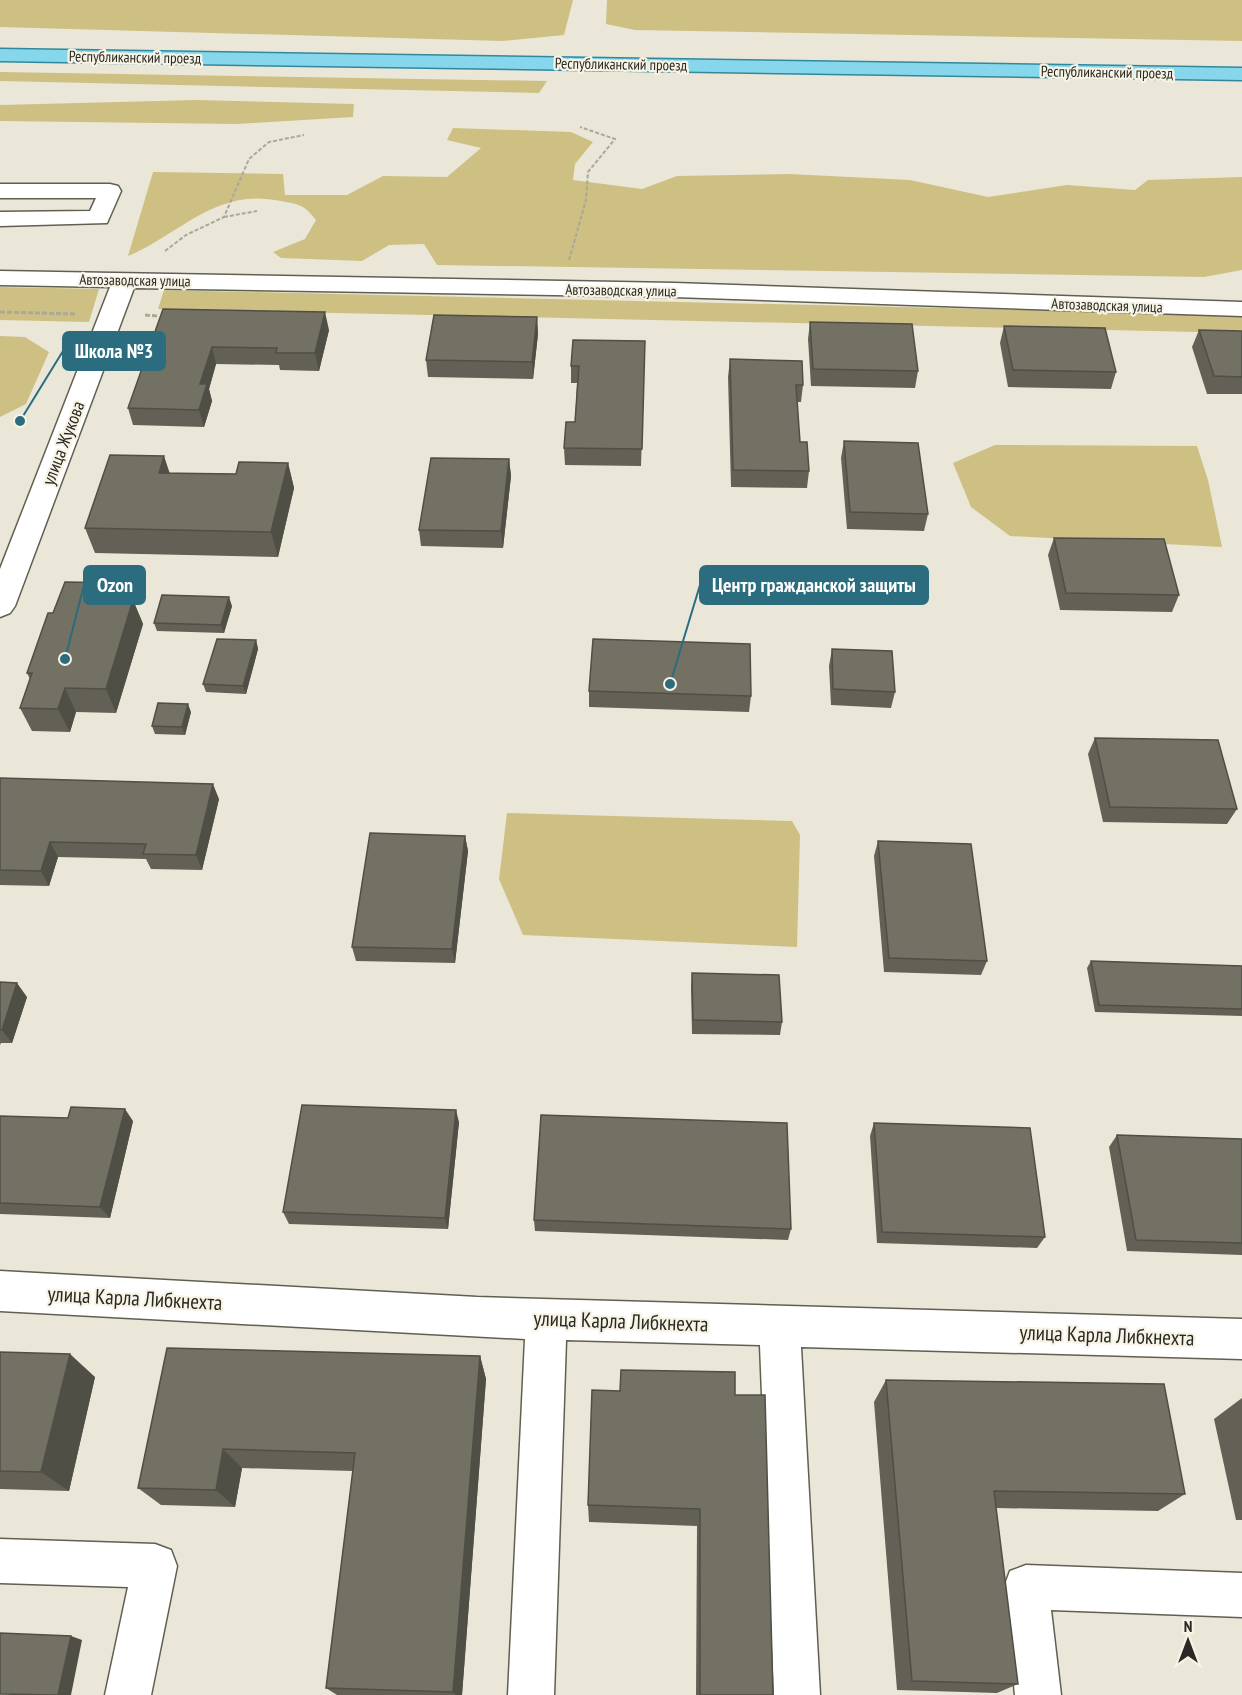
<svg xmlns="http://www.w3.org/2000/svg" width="1242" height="1695" font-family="'PT Sans Narrow',sans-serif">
<rect width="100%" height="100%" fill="#eae7d9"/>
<path fill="#cdc082" d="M 0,0 L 573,0 L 564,35 L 503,41 L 0,27 Z
M 607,0 L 1242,0 L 1242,41 L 635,30 L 606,24 Z
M 0,72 L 547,81 L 539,93 L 0,81 Z
M 197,100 L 354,104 L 353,117 L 236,124 L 0,121 L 0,105 Z
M 453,128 L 571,132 L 593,142 L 575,164 L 573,180 L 642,189 L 677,176 L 789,174 L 910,180 L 988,197 L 1067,185 L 1135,190 L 1148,180 L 1242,177 L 1242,270 L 1204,277 L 437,265 L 424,244 L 389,245 L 362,261 L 281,258 L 273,252 L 305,239 L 316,220 C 303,204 301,205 281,201 C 216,187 182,233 128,256 L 153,172 L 283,174 L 285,195 L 347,195 L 383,176 L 447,177 L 481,148 L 447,140 Z
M 0,287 L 99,289 L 89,322 L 0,320 Z
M 164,290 L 1242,315 L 1242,333 L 158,309 Z
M 0,336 L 25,337 L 49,352 L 26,404 L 0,417 Z
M 995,445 L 1197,446 L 1208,480 L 1222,547 L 1010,536 L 971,507 L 953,463 Z
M 507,813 L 792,821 L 800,835 L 797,947 L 523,935 L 499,879 Z"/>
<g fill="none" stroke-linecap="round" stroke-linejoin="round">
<defs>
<path id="minor" d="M 0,184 L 110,184 L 118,186 L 121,191 L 107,223 L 0,226 L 0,212 L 90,211 L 96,198 L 0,198 Z
M 0,271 L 674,283 L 1242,302 L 1242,316 L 674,297 L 134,288 L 15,606 L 10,613 L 0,617 L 0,569 L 110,287 L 0,285 Z
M 0,1271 L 477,1297 L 1242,1319 L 1242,1359 L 801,1347 L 820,1695 L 774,1695 L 760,1345 L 566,1340 L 554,1695 L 508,1695 L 525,1339 L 0,1311 Z
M 0,1539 L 155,1544 L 171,1550 L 177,1566 L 151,1695 L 105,1695 L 128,1587 L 0,1583 Z
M 1026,1565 L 1242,1573 L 1242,1617 L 1051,1610 L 1061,1695 L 1015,1695 L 1004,1587 L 1010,1571 Z"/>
<path id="major" d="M 0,49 L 1242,68 L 1242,80 L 0,61 Z"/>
</defs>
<use href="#minor" stroke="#615f52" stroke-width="3"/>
<use href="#major" stroke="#31889e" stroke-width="3"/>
<path stroke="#aaa79c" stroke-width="2" stroke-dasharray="4 2" stroke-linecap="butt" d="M 224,217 L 257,211
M 165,251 L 186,235 L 224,217 L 249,159 L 269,142 L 304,135
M 569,260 L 586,200 L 588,172 L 615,139 L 580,127"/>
<path stroke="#aaa79c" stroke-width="3" stroke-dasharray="5 2" stroke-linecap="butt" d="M 0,312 L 77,314
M 145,315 L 158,316"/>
<use href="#minor" fill="#fff" fill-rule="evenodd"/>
<use href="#major" fill="#86d7ec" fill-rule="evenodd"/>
</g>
<path fill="#636156" d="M 163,309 L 329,330 L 319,371 L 280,370 L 279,365 L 216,364 L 209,389 L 212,401 L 204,427 L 133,425 L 128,408 Z
M 537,317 L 538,334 L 533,379 L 428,377 L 426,360 Z
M 810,322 L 918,371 L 915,388 L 811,386 L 808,339 Z
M 1004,326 L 1116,372 L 1111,389 L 1008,387 L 1000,343 Z
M 1199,330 L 1242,331 L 1242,394 L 1207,394 L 1192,347 Z
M 645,341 L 641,466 L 565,465 L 564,448 L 575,422 L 577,383 L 571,383 L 571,366 Z
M 730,359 L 803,385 L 801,402 L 797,402 L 800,442 L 809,471 L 807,488 L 731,487 L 728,377 Z
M 844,441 L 928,514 L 924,531 L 847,529 L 841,458 Z
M 509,459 L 511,476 L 503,548 L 421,546 L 419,530 Z
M 288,463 L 294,488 L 278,557 L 95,553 L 85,528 L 170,473 L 236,474 Z
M 1054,538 L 1179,595 L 1172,612 L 1060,610 L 1048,555 Z
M 133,600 L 143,624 L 116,713 L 76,712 L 70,732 L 32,731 L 20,708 L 30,679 L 27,673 L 53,613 Z
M 232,606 L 224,633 L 157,631 L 154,623 Z
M 256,640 L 258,649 L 246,694 L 206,692 L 203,684 Z
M 832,649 L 895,692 L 891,708 L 831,705 L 829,666 Z
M 589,691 L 751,696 L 749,712 L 589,707 Z
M 191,712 L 185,735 L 155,734 L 152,726 Z
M 1095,738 L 1237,809 L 1227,824 L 1103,822 L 1088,754 Z
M 0,778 L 219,799 L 202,870 L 151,869 L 146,859 L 58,857 L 49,886 L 0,885 Z
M 465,836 L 468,851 L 455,963 L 356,961 L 352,947 Z
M 878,841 L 987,961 L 981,975 L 884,972 L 874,856 Z
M 1091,961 L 1242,966 L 1242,1016 L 1095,1012 L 1087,968 Z
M 692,973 L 782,1022 L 780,1035 L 692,1034 L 691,987 Z
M 0,982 L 27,997 L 12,1043 L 1,1043 L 0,1045 Z
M 0,1116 L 133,1121 L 110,1218 L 0,1214 Z
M 459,1122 L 448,1229 L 289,1224 L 283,1212 Z
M 874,1123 L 1045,1237 L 1037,1248 L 877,1243 L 870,1136 Z
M 1117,1135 L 1242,1139 L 1242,1255 L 1127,1251 L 1109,1147 Z
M 534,1220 L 791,1229 L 788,1240 L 535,1231 Z
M 167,1348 L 480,1356 L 486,1379 L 462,1695 L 337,1695 L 326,1688 L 353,1471 L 242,1468 L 235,1507 L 161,1505 L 138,1488 Z
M 0,1352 L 95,1377 L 69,1491 L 0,1489 Z
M 886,1380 L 1185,1494 L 1158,1511 L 996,1508 L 1018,1684 L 997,1693 L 897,1690 L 874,1402 Z
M 735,1395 L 773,1695 L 696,1695 L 697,1526 L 589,1522 L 588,1505 Z
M 1242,1398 L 1242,1520 L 1236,1520 L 1214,1419 Z"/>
<path fill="#504f46" d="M 325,312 L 329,330 L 319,371 L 315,353 Z
M 537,317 L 538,334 L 533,379 L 532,362 Z
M 212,347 L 216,364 L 209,389 L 212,401 L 204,427 L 199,410 L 200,384 Z
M 164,456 L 172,480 L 159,473 Z
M 509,459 L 511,476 L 503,548 L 501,531 Z
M 288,463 L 294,488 L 278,557 L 271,532 Z
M 126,583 L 143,624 L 116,713 L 106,689 L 121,599 Z
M 229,597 L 232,606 L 224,633 L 221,625 Z
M 256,640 L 258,649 L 246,694 L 243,686 Z
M 65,688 L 76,712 L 70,732 L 58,709 Z
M 188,704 L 191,712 L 185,735 L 182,727 Z
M 213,784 L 219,799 L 202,870 L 196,855 Z
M 465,836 L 468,851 L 455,963 L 452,949 Z
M 50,842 L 58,857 L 49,886 L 41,871 Z
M 17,983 L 27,997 L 12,1043 L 2,1030 Z
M 125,1109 L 133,1121 L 110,1218 L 100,1207 Z
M 456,1110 L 459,1122 L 448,1229 L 445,1218 Z
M 70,1354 L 95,1377 L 69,1491 L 41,1472 Z
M 480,1356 L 486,1379 L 462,1695 L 456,1695 L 453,1692 Z
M 223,1449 L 242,1468 L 235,1507 L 216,1490 Z
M 71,1636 L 82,1640 L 71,1695 L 58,1695 Z"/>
<path fill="#737164" stroke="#504f46" stroke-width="1.5" d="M 163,309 L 325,312 L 315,353 L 276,353 L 277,348 L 212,347 L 200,384 L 207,384 L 199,410 L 128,408 Z
M 434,315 L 537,317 L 532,362 L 426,360 Z
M 810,322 L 912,324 L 918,371 L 813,369 Z
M 1004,326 L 1105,328 L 1116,372 L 1013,370 Z
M 1199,330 L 1242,331 L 1242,377 L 1214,376 Z
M 573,340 L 645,341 L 642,449 L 564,448 L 566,422 L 575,422 L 579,366 L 571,366 Z
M 730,359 L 802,361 L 803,385 L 796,385 L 800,442 L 807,442 L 809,471 L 733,470 Z
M 844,441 L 918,443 L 928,514 L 850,512 Z
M 110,455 L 164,456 L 159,473 L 236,474 L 239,462 L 288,463 L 271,532 L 85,528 Z
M 431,458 L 509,459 L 501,531 L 419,530 Z
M 1054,538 L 1164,539 L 1179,595 L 1066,593 Z
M 65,582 L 126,583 L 121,599 L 133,600 L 106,689 L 65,688 L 58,709 L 20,708 L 32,673 L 27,673 L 48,613 L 53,613 Z
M 162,595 L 229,597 L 221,625 L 154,623 Z
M 217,639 L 256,640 L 243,686 L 203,684 Z
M 593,639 L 750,644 L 751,696 L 589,691 Z
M 832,649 L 892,651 L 895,692 L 833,689 Z
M 158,703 L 188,704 L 182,727 L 152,726 Z
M 1095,738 L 1218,740 L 1237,809 L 1110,807 Z
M 0,778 L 213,784 L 196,855 L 143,854 L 146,844 L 50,842 L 41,871 L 0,870 Z
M 370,833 L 465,836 L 452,949 L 352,947 Z
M 878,841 L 971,844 L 987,961 L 889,958 Z
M 1091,961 L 1242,966 L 1242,1009 L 1099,1005 Z
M 692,973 L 779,975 L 782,1022 L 693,1020 Z
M 0,982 L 17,983 L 2,1030 L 0,1030 Z
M 302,1105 L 456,1110 L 445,1218 L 283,1212 Z
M 71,1107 L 125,1109 L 100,1207 L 0,1203 L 0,1116 L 68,1118 Z
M 541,1115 L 787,1123 L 791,1229 L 534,1220 Z
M 874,1123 L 1030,1128 L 1045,1237 L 882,1232 Z
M 1117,1135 L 1242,1139 L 1242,1243 L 1136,1240 Z
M 167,1348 L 480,1356 L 453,1692 L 326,1688 L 355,1453 L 223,1449 L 216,1490 L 138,1488 Z
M 0,1352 L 70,1354 L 41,1472 L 0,1471 Z
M 621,1370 L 735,1372 L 735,1395 L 765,1395 L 773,1695 L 700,1695 L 700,1509 L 588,1505 L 592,1390 L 620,1391 Z
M 886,1380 L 1164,1384 L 1185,1494 L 994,1491 L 1018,1684 L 912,1681 Z
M 0,1633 L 71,1636 L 58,1695 L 0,1694 Z"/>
<g text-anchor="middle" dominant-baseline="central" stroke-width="4.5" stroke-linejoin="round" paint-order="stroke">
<g font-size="15" fill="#292823" stroke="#f7f4e6">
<text transform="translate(135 57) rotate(1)">Республиканский проезд</text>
<text transform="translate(621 64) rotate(1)">Республиканский проезд</text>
<text transform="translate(1107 72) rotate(1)">Республиканский проезд</text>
<text transform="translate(135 280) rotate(1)">Автозаводская улица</text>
<text transform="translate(621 290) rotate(1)">Автозаводская улица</text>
<text transform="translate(1107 305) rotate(2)">Автозаводская улица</text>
</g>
<g font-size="18" fill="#292823" stroke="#f7f4e6">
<text transform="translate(63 443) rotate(-69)">улица Жукова</text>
</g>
<g font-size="21" fill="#292823" stroke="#f7f4e6">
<text transform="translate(135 1298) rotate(3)">улица Карла Либкнехта</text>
<text transform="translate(621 1321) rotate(2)">улица Карла Либкнехта</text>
<text transform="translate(1107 1335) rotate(2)">улица Карла Либкнехта</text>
</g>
</g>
<path fill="none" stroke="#2b6c7f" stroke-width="2" d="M20 421L63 351M670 684L700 585M65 659L84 585"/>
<g fill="#2b6c7f" stroke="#f7f4e6" stroke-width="2">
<circle cx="20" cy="421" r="6"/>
<circle cx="670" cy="684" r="6"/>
<circle cx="65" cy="659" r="6"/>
</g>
<g fill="#2b6c7f" stroke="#2b6c7f" stroke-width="2">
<rect x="63" y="332" width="102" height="38" rx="6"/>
<rect x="700" y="566" width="228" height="38" rx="6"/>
<rect x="84" y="566" width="61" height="38" rx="6"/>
</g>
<g font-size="20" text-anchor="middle" font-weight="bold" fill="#fff">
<text x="114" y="358">Школа №3</text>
<text x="814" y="592">Центр гражданской защиты</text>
<text x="115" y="592">Ozon</text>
</g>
<g transform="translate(1188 1641)" stroke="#f7f4e6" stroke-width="4.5" paint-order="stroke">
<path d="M0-4.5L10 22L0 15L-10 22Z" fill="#292823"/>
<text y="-9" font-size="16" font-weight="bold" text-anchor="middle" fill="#292823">N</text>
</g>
</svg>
